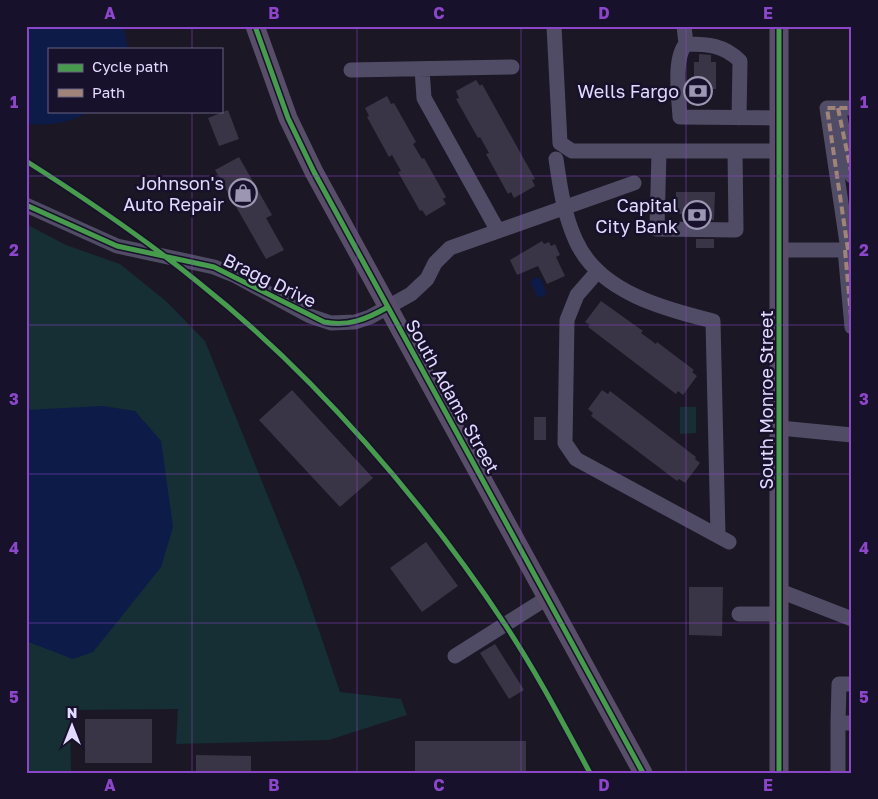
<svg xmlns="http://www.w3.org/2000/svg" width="878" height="799" font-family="'Golos Text',sans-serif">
<rect width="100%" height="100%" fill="#1b1725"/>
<path fill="#152f34" d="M 26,224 L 66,245 L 120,264 L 167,302 L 205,341 L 301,578 L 340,692 L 401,699 L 407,715 L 329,740 L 176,744 L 178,709 L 70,710 L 71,773 L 26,773 Z
M 680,407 L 696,407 L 696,433 L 680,434 Z"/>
<path fill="#0c1b48" d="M 26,26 L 124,26 L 128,49 L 49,49 L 49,111 L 89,111 C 73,123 45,127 26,123 Z
M 536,277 L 541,279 L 547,294 L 538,298 L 530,282 Z
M 103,406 L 135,411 L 161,441 L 173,527 L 161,567 L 93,652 L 73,659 L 26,641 L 26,410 Z"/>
<path fill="#3a3546" d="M 699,54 L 711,55 L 711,62 L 716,62 L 716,89 L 694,89 L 694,62 L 699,62 Z
M 476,80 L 480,86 L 482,84 L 535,179 L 532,180 L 535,186 L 514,198 L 511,192 L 508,194 L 486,154 L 489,153 L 480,137 L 478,138 L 456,99 L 459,98 L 456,91 Z
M 387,96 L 391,104 L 394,103 L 416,142 L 413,144 L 422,159 L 424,158 L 446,197 L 443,199 L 446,204 L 426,216 L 422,210 L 420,211 L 398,172 L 401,171 L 392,155 L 389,157 L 367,117 L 369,116 L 365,108 Z
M 228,110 L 239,139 L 219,146 L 208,118 Z
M 239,157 L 272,215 L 266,218 L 284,250 L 266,259 L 215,170 Z
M 676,192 L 715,192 L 714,220 L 696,220 L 696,214 L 676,214 Z
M 696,239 L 714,239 L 714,248 L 696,248 Z
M 542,241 L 544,244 L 549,242 L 551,246 L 555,244 L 560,255 L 556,257 L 565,276 L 547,284 L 538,266 L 517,275 L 510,260 Z
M 601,301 L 643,331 L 641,333 L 656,344 L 657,342 L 694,370 L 692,372 L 697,376 L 683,395 L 678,391 L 676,394 L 588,327 L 590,325 L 585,322 Z
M 292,390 L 373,478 L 340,507 L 259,420 Z
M 602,390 L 608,394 L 610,391 L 696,457 L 695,459 L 700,463 L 685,483 L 679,479 L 677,481 L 591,416 L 593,413 L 588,409 Z
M 534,417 L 546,417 L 546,440 L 534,440 Z
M 426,542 L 458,586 L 422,612 L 390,568 Z
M 689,587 L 723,587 L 722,636 L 689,635 Z
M 495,644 L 524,690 L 509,699 L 480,653 Z
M 85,719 L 152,719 L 152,763 L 85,763 Z
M 415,741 L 526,741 L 526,773 L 415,773 Z
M 196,755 L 251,756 L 251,773 L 196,773 Z"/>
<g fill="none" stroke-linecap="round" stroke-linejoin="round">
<path stroke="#504c66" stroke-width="15" d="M 554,26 L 560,143 L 572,151 L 779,151
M 684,26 L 686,44 C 673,58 679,98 680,117 L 779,118
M 686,44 C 708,44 724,45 740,61 L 739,118
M 422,69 L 424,98 L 498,231
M 351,70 L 512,67
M 838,108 L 852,176
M 659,151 L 657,229 L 736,230 L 735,151
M 556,159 C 560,187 564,215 576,241 C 599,292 664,309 713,321 L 718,535
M 26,205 L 117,246 L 214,267 L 234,275 L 310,316 L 331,323 L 355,322 L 370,317 L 411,294 L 427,279 L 435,263 L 450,248 L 634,183
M 779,250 L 852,250
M 845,250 L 852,327
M 848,250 L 827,108 L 852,108
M 598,271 L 577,295 L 567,320 L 565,443 L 576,459 L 729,542
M 780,428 L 852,435
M 780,591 L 852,619
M 739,614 L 780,614
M 455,656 L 547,598
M 838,723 L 839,684 L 852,684
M 838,773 L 838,723 L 852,723"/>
<path stroke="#5a4d6a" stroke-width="19" d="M 255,26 L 288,118 L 314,172 L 643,773
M 779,773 L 779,26"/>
<path stroke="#a18479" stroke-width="4" stroke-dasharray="8 4" stroke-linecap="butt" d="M 838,108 L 852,176
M 845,250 L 852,327
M 848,250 L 827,108 L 852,108"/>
<defs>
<path id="cycleway" d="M 255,26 L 288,118 L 314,172 L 643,773
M 26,161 C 86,199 144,238 199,283 C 314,374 426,504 506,626 C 537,673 563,723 590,773
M 26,205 L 117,246 L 214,267 L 324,322 C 348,327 367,319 388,307
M 779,773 L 779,26"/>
</defs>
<use href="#cycleway" stroke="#18112b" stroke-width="8"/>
<use href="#cycleway" stroke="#469c4c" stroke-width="5"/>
</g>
<path fill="none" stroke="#8b46c9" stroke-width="1" stroke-opacity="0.55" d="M 192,26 L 192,49M 357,26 L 357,773M 521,26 L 521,773M 686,26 L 686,773M 192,111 L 192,773M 26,176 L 852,176M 26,325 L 852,325M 26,474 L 852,474M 26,623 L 852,623"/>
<defs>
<symbol id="bank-ring" viewBox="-11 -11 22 22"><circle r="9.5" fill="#18112b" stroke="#9d96b3" stroke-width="1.5"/><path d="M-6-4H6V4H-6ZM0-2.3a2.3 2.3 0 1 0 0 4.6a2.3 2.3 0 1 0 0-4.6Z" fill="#9d96b3"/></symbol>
<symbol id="shop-ring" viewBox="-11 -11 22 22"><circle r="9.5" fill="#18112b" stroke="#9d96b3" stroke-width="1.5"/><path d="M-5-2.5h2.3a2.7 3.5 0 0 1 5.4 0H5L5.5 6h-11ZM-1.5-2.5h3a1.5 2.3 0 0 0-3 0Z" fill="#9d96b3"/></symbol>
</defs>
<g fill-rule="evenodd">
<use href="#bank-ring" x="682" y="75" width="32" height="32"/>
<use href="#shop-ring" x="227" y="177" width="32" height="32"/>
<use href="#bank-ring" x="681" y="199" width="32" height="32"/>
</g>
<g text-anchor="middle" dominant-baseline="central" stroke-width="5" stroke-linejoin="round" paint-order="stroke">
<g font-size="18" fill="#e3dbff" stroke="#18112b" text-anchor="end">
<text x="679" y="91">Wells Fargo</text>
<text x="224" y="183">Johnson's<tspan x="224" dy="21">Auto Repair</tspan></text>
<text x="678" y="205">Capital<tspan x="678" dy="21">City Bank</tspan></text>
</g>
<g font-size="18" fill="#e3dbff" stroke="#18112b">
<text transform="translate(270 280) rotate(26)">Bragg Drive</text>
<text transform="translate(453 396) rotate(61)">South Adams Street</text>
<text transform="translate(766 400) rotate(-90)">South Monroe Street</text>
</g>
</g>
<rect width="878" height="799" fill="none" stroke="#18112b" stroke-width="55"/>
<rect x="48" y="48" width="175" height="65" fill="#18112b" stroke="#696280"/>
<rect x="58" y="64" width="25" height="8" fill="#469c4c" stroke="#696280"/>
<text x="92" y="72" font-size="15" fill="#e3dbff">Cycle path</text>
<rect x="58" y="89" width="25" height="8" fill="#a18479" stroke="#696280"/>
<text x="92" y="98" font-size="15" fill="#e3dbff">Path</text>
<g transform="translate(72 726)" stroke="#18112b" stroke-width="4" paint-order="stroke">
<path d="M0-4L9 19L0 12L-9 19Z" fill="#e3dbff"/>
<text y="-8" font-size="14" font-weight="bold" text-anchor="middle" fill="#e3dbff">N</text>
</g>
<rect x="28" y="28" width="822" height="744" fill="none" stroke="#8b46c9" stroke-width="2"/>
<g font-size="16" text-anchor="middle" font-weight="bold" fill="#8b46c9">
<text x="110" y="19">A</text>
<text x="274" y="19">B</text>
<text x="439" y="19">C</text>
<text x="604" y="19">D</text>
<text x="768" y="19">E</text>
<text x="14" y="108">1</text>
<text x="864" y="108">1</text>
<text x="14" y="256">2</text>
<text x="864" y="256">2</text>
<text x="14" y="405">3</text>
<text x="864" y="405">3</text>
<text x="14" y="554">4</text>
<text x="864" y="554">4</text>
<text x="14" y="703">5</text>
<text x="864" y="703">5</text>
<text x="110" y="791">A</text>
<text x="274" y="791">B</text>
<text x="439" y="791">C</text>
<text x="604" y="791">D</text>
<text x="768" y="791">E</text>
</g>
</svg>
